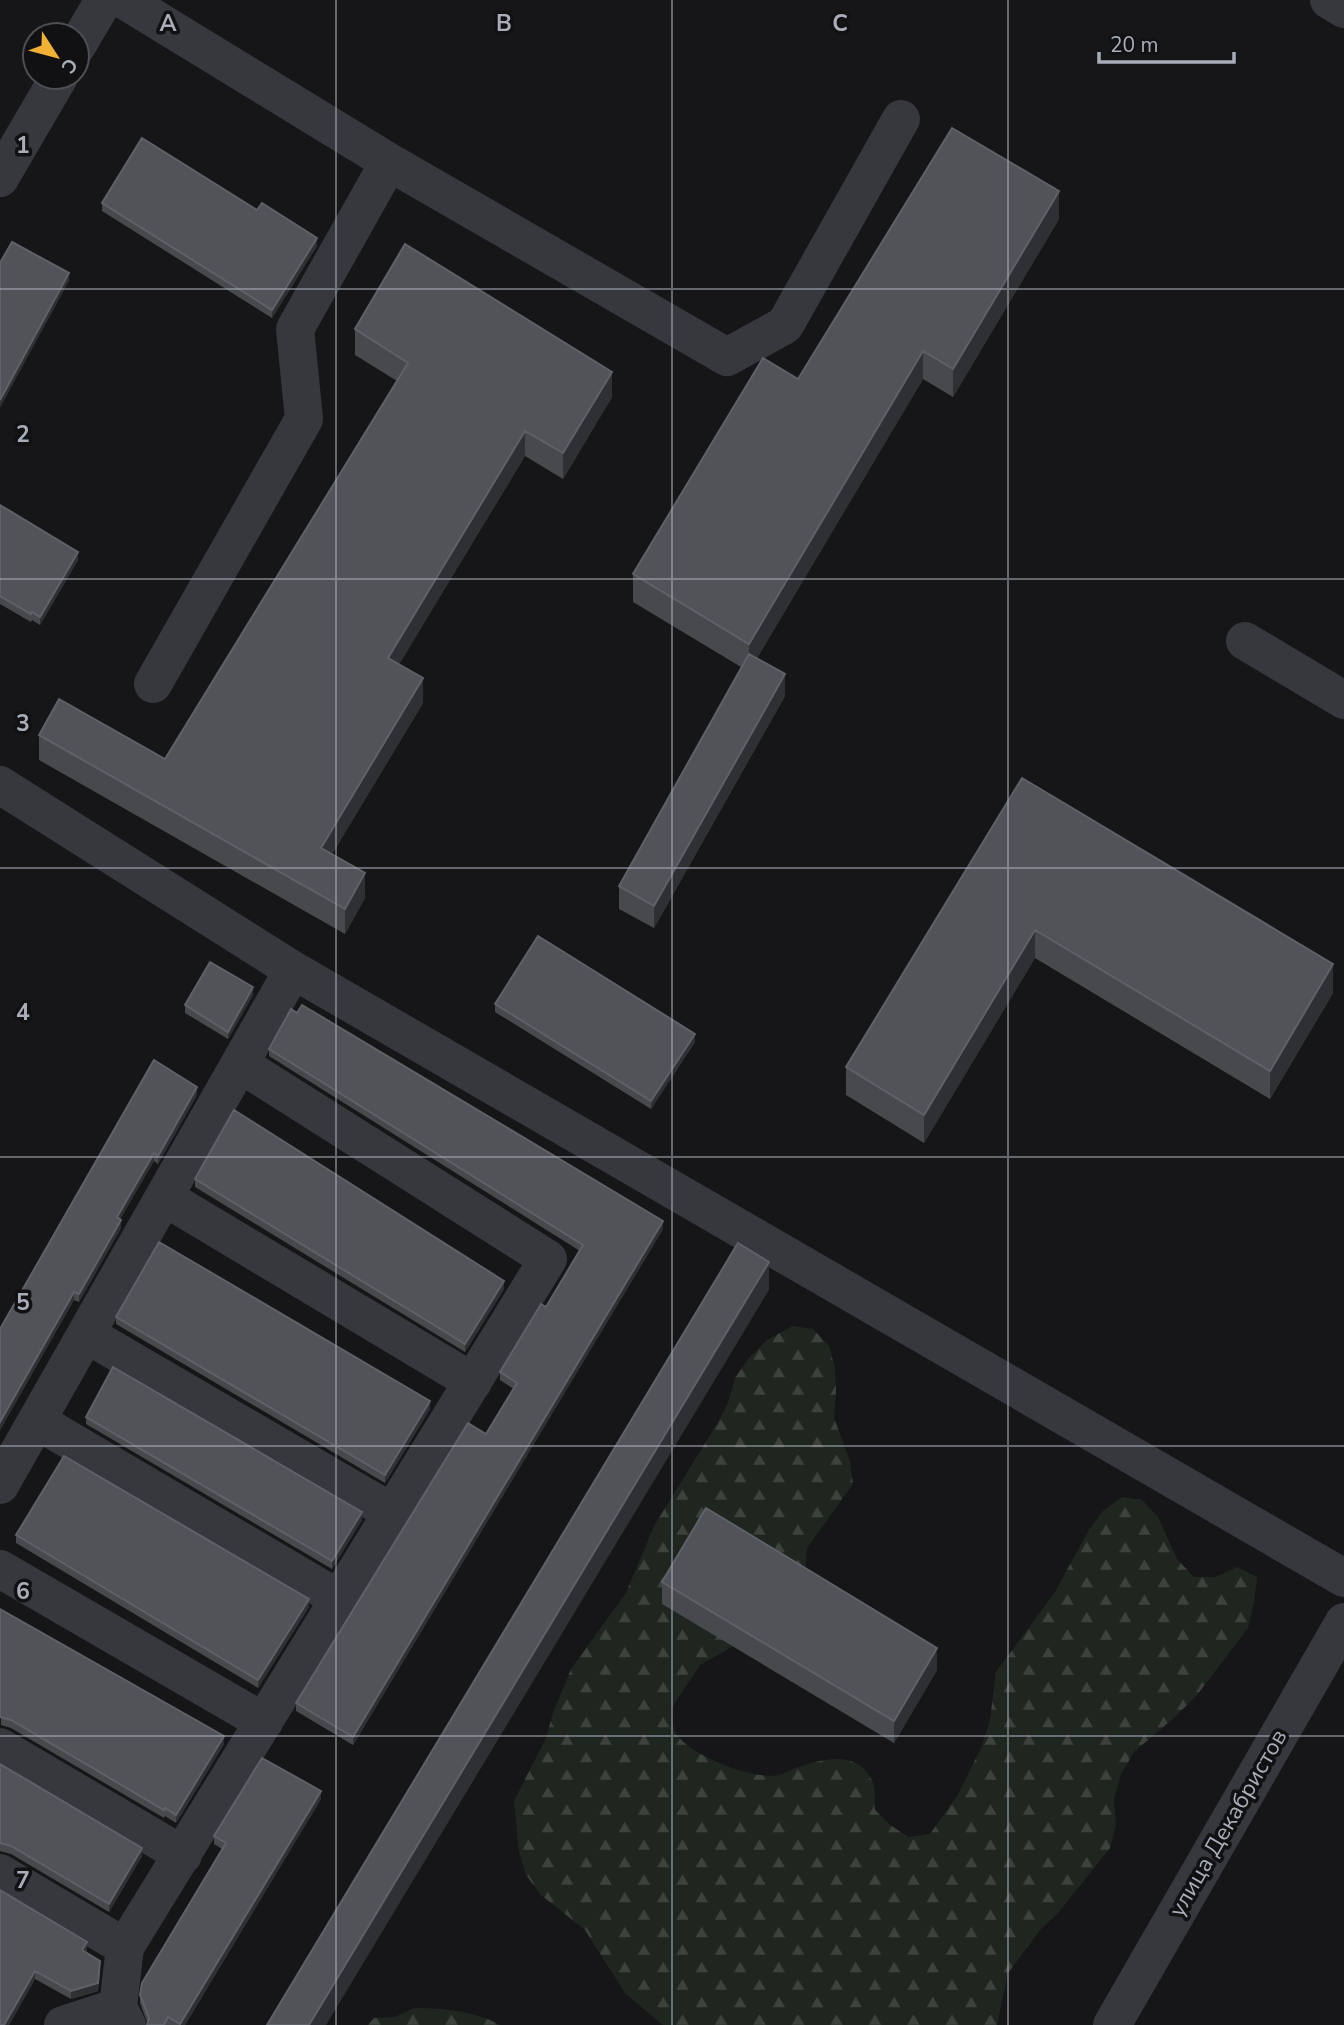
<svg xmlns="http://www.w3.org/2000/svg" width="1344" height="2025" font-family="'Nunito Sans',sans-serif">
<defs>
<pattern id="forest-firs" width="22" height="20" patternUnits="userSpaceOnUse" patternTransform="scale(1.75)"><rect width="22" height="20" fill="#1e261f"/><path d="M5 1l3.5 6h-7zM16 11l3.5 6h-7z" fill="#3c433d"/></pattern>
</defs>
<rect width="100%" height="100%" fill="#161618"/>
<path fill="url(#forest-firs)" d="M 793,1326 L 813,1329 L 829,1346 L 835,1368 L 836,1392 L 834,1418 L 850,1461 L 853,1484 L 807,1548 L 805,1572 L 756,1637 L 730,1648 L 700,1665 L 671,1709 C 672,1716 672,1725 675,1731 C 684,1754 755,1781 779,1775 C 786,1773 792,1769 799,1767 C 826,1758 859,1750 873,1783 C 876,1790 874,1802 875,1810 L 890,1825 L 909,1837 L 930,1834 L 957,1796 L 981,1748 L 990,1720 L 996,1672 L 1055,1592 L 1090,1528 L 1103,1511 L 1122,1497 L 1142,1500 L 1158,1517 L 1177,1559 L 1194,1577 L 1216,1577 L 1237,1567 L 1257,1577 L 1254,1602 L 1248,1628 L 1197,1695 L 1176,1716 L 1134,1752 L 1121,1774 L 1114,1799 L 1116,1825 L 1110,1848 L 1059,1912 L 1040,1930 L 1008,1973 L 997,2025 L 663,2025 L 625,1993 L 585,1930 L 541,1895 L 526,1875 L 519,1852 L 514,1801 L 546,1738 L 553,1713 L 571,1669 L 626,1593 L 654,1526 L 717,1424 L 728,1403 L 735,1378 L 749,1358 L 767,1340 Z
M 414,2008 C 442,2008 475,2011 500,2025 L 368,2025 L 374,2018 L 395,2017 Z"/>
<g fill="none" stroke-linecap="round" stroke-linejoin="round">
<path stroke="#37383d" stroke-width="38" d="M 124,0 L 389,162 L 727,357 L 785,325 L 901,119
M 1329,0 L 1344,9
M 77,46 L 104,0
M 0,178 L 59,77
M 1245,641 L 1344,700
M 153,684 L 304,419 L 295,329 L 389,162
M 0,785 L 293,970 L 1344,1578
M 164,1197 L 473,1382
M 86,1334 L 393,1513
M 37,1421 L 339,1599
M 0,1485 L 293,970
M 0,1569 L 264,1722
M 0,1747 L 183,1855
M 0,1873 L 125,1947
M 63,2025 L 118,2007
M 127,2025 L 118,2007 L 125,1947 L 548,1259 L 240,1064
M 1112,2025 L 1344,1622"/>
</g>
<path fill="#47494d" d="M 102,203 L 257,210 L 317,246 L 272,318 L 102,211 Z
M 1059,219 L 953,397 L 923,379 L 757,658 L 785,696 L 654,928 L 619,909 L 619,886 L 741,667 L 633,602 L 633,574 L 798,379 Z
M 355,329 L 612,397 L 563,479 L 525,456 L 399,664 L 423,703 L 332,854 L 365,898 L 345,934 L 39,760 L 39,735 L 165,759 L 397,381 L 355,355 Z
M 0,505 L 78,560 L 40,625 L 32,620 L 31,622 L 0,604 Z
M 1022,778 L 1333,993 L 1270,1099 L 1035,958 L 924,1143 L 846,1095 L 846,1067 Z
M 253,995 L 228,1039 L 185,1013 L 185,1005 Z
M 495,1004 L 695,1042 L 651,1109 L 495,1012 Z
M 269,1049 L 663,1229 L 353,1745 L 296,1711 L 296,1703 L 486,1434 L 514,1389 L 500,1380 L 500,1372 L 546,1307 L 580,1251 L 269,1056 Z
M 197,1095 L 158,1164 L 154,1161 L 120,1219 L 121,1228 L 79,1302 L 74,1300 L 0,1430 L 0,1329 Z
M 195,1179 L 504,1289 L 465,1352 L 195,1187 Z
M 116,1317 L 430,1409 L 385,1483 L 116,1324 Z
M 86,1417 L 362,1520 L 332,1569 L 86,1424 Z
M 16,1535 L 309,1607 L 258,1688 L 16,1543 Z
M 662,1582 L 937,1670 L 894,1743 L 662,1604 Z
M 0,1609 L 224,1744 L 176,1823 L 165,1816 L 164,1818 L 11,1728 L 1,1725 Z
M 0,1764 L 142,1856 L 109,1912 L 11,1854 L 0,1851 Z
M 321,1799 L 185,2025 L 147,2025 L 147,2022 L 140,2003 L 140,1995 L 222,1849 L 214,1844 L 214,1836 Z
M 0,1890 L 87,1950 L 86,1952 L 100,1969 L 98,1991 L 71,1999 L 35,1979 L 9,2025 L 0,2025 Z"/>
<path fill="#2f3033" d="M 1059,191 L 1059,219 L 953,397 L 953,369 Z
M 317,238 L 317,246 L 272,318 L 272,310 Z
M 69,273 L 69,281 L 0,408 L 0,400 Z
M 923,351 L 923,379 L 749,672 L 749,644 Z
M 612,372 L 612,397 L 563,479 L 563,453 Z
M 525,431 L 525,456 L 388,683 L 388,658 Z
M 78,552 L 78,560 L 40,625 L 40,617 Z
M 785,674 L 785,696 L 654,928 L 654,906 Z
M 423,678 L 423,703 L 321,873 L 321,848 Z
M 365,873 L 365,898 L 345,934 L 345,909 Z
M 1035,930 L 1035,958 L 924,1143 L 924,1115 Z
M 1333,964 L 1333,993 L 1270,1099 L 1270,1071 Z
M 253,987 L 253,995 L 228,1039 L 228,1032 Z
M 695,1034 L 695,1042 L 651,1109 L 651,1101 Z
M 197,1087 L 197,1095 L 158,1164 L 158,1156 Z
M 154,1153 L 154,1161 L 117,1225 L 117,1217 Z
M 121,1220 L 121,1228 L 79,1302 L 79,1294 Z
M 663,1221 L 663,1229 L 353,1745 L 353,1737 Z
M 769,1262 L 769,1290 L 326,2025 L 309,2025 Z
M 504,1281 L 504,1289 L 465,1352 L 465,1344 Z
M 74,1292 L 74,1300 L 0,1430 L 0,1422 Z
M 430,1401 L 430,1409 L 385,1483 L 385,1475 Z
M 362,1512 L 362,1520 L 332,1569 L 332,1561 Z
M 309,1599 L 309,1607 L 258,1688 L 258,1680 Z
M 937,1648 L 937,1670 L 894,1743 L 894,1721 Z
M 224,1736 L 224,1744 L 176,1823 L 176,1815 Z
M 321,1791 L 321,1799 L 185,2025 L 180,2025 Z
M 142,1848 L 142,1856 L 109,1912 L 109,1904 Z
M 87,1942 L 87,1950 L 82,1958 L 82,1950 Z
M 100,1961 L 98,1991 L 71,1999 L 71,1991 Z
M 35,1971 L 35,1979 L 9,2025 L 4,2025 Z"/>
<path fill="#525359" stroke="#5f6168" stroke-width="2" d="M 952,128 L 1059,191 L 953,369 L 923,351 L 749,644 L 633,574 L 763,358 L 798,379 Z
M 142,138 L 257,210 L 262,203 L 317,238 L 272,310 L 102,203 Z
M 12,242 L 69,273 L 0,400 L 0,263 Z
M 405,244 L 612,372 L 563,453 L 525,431 L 388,658 L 423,678 L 321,848 L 365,873 L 345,909 L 39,735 L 59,699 L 165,759 L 408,363 L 355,329 Z
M 0,505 L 78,552 L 40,617 L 32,612 L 31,614 L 0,596 Z
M 749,654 L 785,674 L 654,906 L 619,886 Z
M 1022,778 L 1333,964 L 1270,1071 L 1035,930 L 924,1115 L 846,1067 Z
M 538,936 L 695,1034 L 651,1101 L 495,1004 Z
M 210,962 L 253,987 L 228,1032 L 185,1005 Z
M 302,1005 L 663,1221 L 353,1737 L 296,1703 L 468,1423 L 486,1434 L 517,1383 L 500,1372 L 541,1304 L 546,1307 L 583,1245 L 269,1049 L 291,1009 L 297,1013 Z
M 154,1060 L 197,1087 L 158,1156 L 154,1153 L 117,1217 L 121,1220 L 79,1294 L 74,1292 L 0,1422 L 0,1329 Z
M 234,1110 L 504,1281 L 465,1344 L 195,1179 Z
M 159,1242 L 430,1401 L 385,1475 L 116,1317 Z
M 738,1243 L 769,1262 L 309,2025 L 267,2025 Z
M 113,1367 L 362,1512 L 332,1561 L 86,1417 Z
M 64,1456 L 309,1599 L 258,1680 L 16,1535 Z
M 706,1508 L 937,1648 L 894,1721 L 662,1582 Z
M 0,1609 L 224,1736 L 176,1815 L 165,1808 L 164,1810 L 11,1720 L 0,1717 Z
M 262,1758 L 321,1791 L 180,2024 L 168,2017 L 164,2025 L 147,2025 L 149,2018 L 140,1995 L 142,1983 L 226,1843 L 214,1836 Z
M 0,1764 L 142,1848 L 109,1904 L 11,1846 L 0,1843 Z
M 0,1890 L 87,1942 L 82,1950 L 100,1961 L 98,1983 L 71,1991 L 35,1971 L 4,2025 L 0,2025 Z"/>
<path fill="none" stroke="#a8adb8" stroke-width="2" stroke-opacity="0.55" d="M 336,0 L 336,2025M 672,0 L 672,2025M 1008,0 L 1008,2025M 0,289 L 1344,289M 0,579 L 1344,579M 0,868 L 1344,868M 0,1157 L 1344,1157M 0,1446 L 1344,1446M 0,1736 L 1344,1736"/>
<g text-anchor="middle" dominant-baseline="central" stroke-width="7" stroke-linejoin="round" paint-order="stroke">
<g font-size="23" fill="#a8adb8" stroke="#111113">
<text transform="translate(1228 1823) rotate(-60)">улица Декабристов</text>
</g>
</g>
<g font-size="23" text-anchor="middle" font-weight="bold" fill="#a8adb8" stroke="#111113" stroke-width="7" stroke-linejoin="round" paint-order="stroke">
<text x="168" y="31">A</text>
<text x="504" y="31">B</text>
<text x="840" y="31">C</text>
<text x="23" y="153">1</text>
<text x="23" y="442">2</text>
<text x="23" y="731">3</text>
<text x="23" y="1020">4</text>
<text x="23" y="1310">5</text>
<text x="23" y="1599">6</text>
<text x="23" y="1888">7</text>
</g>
<g transform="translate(56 56) rotate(126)"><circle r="33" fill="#111113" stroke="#4d4f55" stroke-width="2"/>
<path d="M0-5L12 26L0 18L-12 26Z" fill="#f2b134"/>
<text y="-10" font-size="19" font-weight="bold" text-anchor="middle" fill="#a8adb8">С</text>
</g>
<path d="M1099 52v10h135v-10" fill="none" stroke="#a8adb8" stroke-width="3.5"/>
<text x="1110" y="52" font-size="21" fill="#a8adb8" stroke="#111113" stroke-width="5" paint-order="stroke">20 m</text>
</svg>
